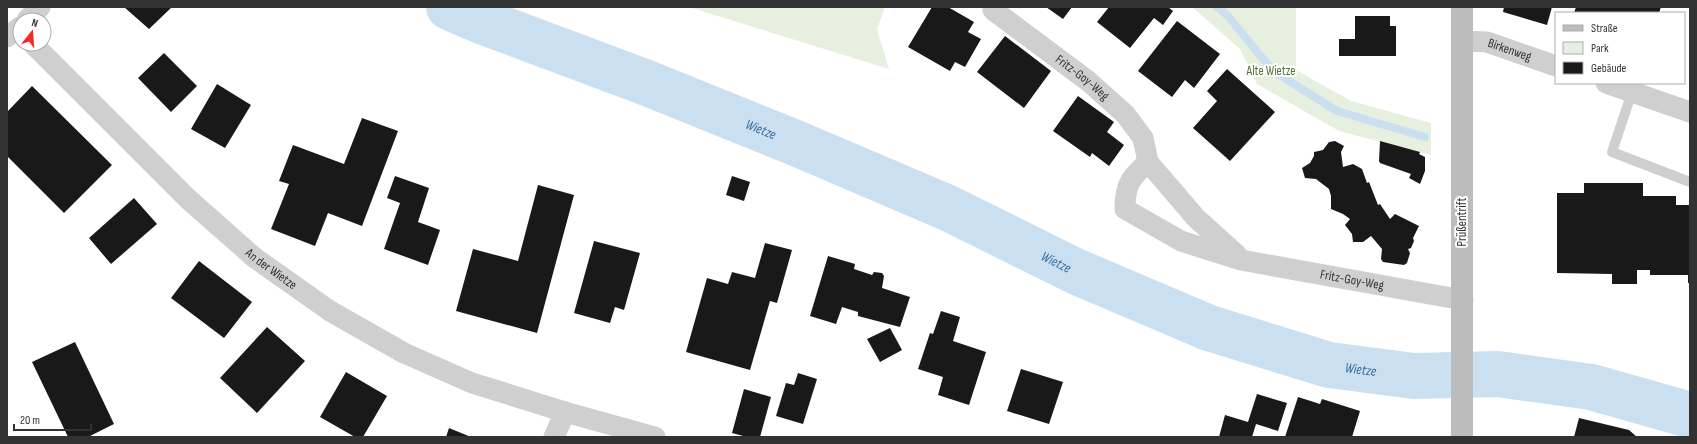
<svg xmlns="http://www.w3.org/2000/svg" width="1697" height="444" font-family="'Sofia Sans Condensed',sans-serif">
<rect width="100%" height="100%" fill="#fff"/>
<path fill="#e7efdf" d="M 689,7 L 885,7 L 877,29 L 889,69 Z
M 1192,7 L 1296,7 L 1296,70 L 1351,101 L 1431,123 L 1431,155 L 1339,131 L 1257,84 L 1240,49 Z"/>
<g fill="none" stroke-linecap="round" stroke-linejoin="round">
<path stroke="#cadff0" stroke-width="8" d="M 1217,7 L 1228,16 L 1273,71 L 1337,111 L 1425,137"/>
<path stroke="#cadff0" stroke-width="46" id="s1" d="M 449,7 L 484,22 L 647,83 L 798,144 L 948,208 L 1075,271 L 1209,328 L 1329,365 L 1414,376 L 1498,374 L 1591,387 L 1690,415"/>
</g>
<path fill="#191919" d="M 124,7 L 172,7 L 149,29 Z
M 932,7 L 948,7 L 974,22 L 968,32 L 981,39 L 965,67 L 955,62 L 950,71 L 908,47 Z
M 1046,7 L 1072,7 L 1063,19 Z
M 1109,7 L 1168,7 L 1173,11 L 1163,25 L 1154,18 L 1130,48 L 1097,22 Z
M 1504,7 L 1552,7 L 1547,25 L 1503,12 Z
M 1576,7 L 1661,7 L 1659,13 L 1574,13 Z
M 1355,16 L 1390,16 L 1390,26 L 1396,26 L 1396,56 L 1339,56 L 1339,39 L 1355,39 Z
M 1177,21 L 1220,54 L 1194,88 L 1185,80 L 1172,97 L 1138,71 Z
M 1005,36 L 1051,71 L 1024,108 L 977,72 Z
M 164,53 L 197,86 L 171,112 L 138,78 Z
M 1227,69 L 1275,112 L 1230,161 L 1193,128 L 1217,101 L 1207,91 Z
M 217,84 L 251,105 L 225,148 L 191,129 Z
M 32,86 L 112,165 L 64,213 L 7,156 L 7,112 Z
M 1078,96 L 1114,122 L 1107,132 L 1124,145 L 1109,166 L 1092,153 L 1090,157 L 1053,131 Z
M 362,118 L 398,131 L 362,226 L 328,213 L 315,246 L 271,229 L 289,184 L 279,181 L 293,145 L 344,164 Z
M 1335,141 L 1344,146 L 1341,152 L 1343,167 L 1353,164 L 1362,169 L 1367,183 L 1369,182 L 1378,205 L 1380,204 L 1390,219 L 1395,214 L 1419,226 L 1413,238 L 1414,241 L 1411,248 L 1408,249 L 1410,253 L 1407,263 L 1404,265 L 1383,262 L 1381,259 L 1382,249 L 1371,236 L 1363,242 L 1353,242 L 1352,234 L 1345,225 L 1350,219 L 1343,214 L 1331,209 L 1331,196 L 1329,189 L 1316,179 L 1305,178 L 1302,168 L 1310,163 L 1314,156 L 1314,152 L 1323,150 L 1329,142 Z
M 1380,141 L 1420,152 L 1419,154 L 1425,157 L 1425,171 L 1420,184 L 1409,178 L 1411,174 L 1380,163 L 1379,161 Z
M 395,176 L 429,188 L 418,222 L 440,230 L 428,265 L 384,249 L 400,203 L 387,198 Z
M 732,176 L 750,182 L 744,201 L 726,195 Z
M 1584,183 L 1643,183 L 1643,196 L 1676,196 L 1676,205 L 1690,205 L 1690,283 L 1688,283 L 1688,275 L 1650,275 L 1650,270 L 1637,270 L 1637,284 L 1612,284 L 1612,274 L 1557,273 L 1557,193 L 1584,193 Z
M 538,185 L 574,195 L 537,333 L 456,311 L 473,249 L 518,261 Z
M 134,198 L 157,224 L 111,264 L 89,238 Z
M 594,241 L 640,253 L 624,310 L 615,307 L 610,323 L 574,313 Z
M 765,243 L 792,250 L 777,303 L 770,301 L 750,370 L 686,352 L 707,278 L 728,284 L 732,272 L 755,278 Z
M 828,256 L 855,264 L 854,269 L 872,275 L 874,272 L 882,273 L 884,276 L 882,288 L 910,297 L 900,327 L 858,316 L 858,312 L 842,307 L 836,324 L 810,316 Z
M 199,261 L 252,302 L 224,338 L 171,298 Z
M 941,311 L 960,317 L 953,341 L 986,352 L 969,405 L 938,395 L 943,377 L 918,369 L 930,333 L 933,334 Z
M 267,327 L 305,361 L 257,413 L 220,378 Z
M 890,328 L 902,350 L 880,362 L 867,339 Z
M 75,342 L 114,424 L 88,437 L 68,437 L 32,362 Z
M 1021,369 L 1063,382 L 1049,424 L 1007,411 Z
M 346,372 L 387,396 L 363,437 L 355,437 L 320,417 Z
M 798,373 L 817,379 L 803,424 L 776,416 L 786,383 L 794,385 Z
M 744,389 L 771,397 L 760,437 L 747,437 L 732,433 Z
M 1257,394 L 1287,403 L 1278,431 L 1256,424 L 1252,437 L 1219,437 L 1225,415 L 1248,422 Z
M 1298,397 L 1320,404 L 1322,399 L 1360,411 L 1352,437 L 1285,437 Z
M 1579,418 L 1629,430 L 1637,437 L 1574,437 Z
M 449,428 L 471,437 L 446,437 Z"/>
<g fill="none" stroke-linecap="round" stroke-linejoin="round">
<path stroke="#cfcfcf" stroke-width="10" d="M 1632,92 L 1612,152 L 1690,182"/>
<g stroke="#cfcfcf" stroke-width="21">
<path id="s2" d="M 993,10 L 1088,81 L 1125,114 L 1143,138 L 1148,162 L 1196,218 L 1237,255"/>
<path d="M 27,20 L 40,7"/>
<path d="M 7,37 L 20,27"/>
<path id="s3" d="M 1462,41 L 1487,42 L 1556,66"/>
<path id="s4" d="M 33,44 L 188,199 L 255,258 L 330,311 L 404,353 L 472,383 L 565,412 L 655,437"/>
<path d="M 1606,83 L 1690,112"/>
<path id="s5" d="M 1148,162 C 1130,178 1125,185 1125,209 L 1181,241 L 1241,260 L 1463,300"/>
<path d="M 554,437 L 565,412"/>
</g>
<path stroke="#bcbcbc" stroke-width="22" d="M 1462,437 L 1462,7"/>
</g>
<g text-anchor="middle" dominant-baseline="central" stroke-width="4" stroke-linejoin="round" paint-order="stroke">
<g font-size="13" fill="#323232" stroke="#fff">
<text stroke="none"><textPath href="#s3" startOffset="49">Birkenweg</textPath></text>
<text stroke="none"><textPath href="#s2" startOffset="112">Fritz-Goy-Weg</textPath></text>
<text transform="translate(1462 222) rotate(-90)">Prüßentrift</text>
<text stroke="none"><textPath href="#s4" startOffset="328">An der Wietze</textPath></text>
<text stroke="none"><textPath href="#s5" startOffset="295">Fritz-Goy-Weg</textPath></text>
</g>
<g font-size="13" fill="#51733a" stroke="#fff">
<text x="1271" y="71">Alte Wietze</text>
</g>
<g font-size="14" font-style="italic" fill="#366e9d" stroke="#fff">
<text stroke="none"><textPath href="#s1" startOffset="335">Wietze</textPath></text>
<text stroke="none"><textPath href="#s1" startOffset="659">Wietze</textPath></text>
<text stroke="none"><textPath href="#s1" startOffset="983">Wietze</textPath></text>
</g>
</g>
<rect width="1697" height="444" fill="none" stroke="#323232" stroke-width="16"/>
<rect x="1555" y="12" width="130" height="72" fill="#ffffff" stroke="#adadad"/>
<rect x="1563" y="25" width="20" height="6" fill="#bcbcbc" stroke="#adadad"/>
<text x="1591" y="32" font-size="12" fill="#323232">Straße</text>
<rect x="1563" y="42" width="20" height="12" fill="#e7efdf" stroke="#adadad"/>
<text x="1591" y="52" font-size="12" fill="#323232">Park</text>
<rect x="1563" y="62" width="20" height="12" fill="#191919" stroke="#adadad"/>
<text x="1591" y="72" font-size="12" fill="#323232">Gebäude</text>
<g transform="translate(32 32) rotate(17)"><circle r="19" fill="#ffffff" stroke="#adadad"/>
<path d="M0-3L7 15L0 10L-7 15Z" fill="#f62728"/>
<text y="-6" font-size="11" font-weight="bold" text-anchor="middle" fill="#323232">N</text>
</g>
<path d="M14 424v6h77v-6" fill="none" stroke="#323232" stroke-width="2"/>
<text x="20" y="424" font-size="12" fill="#323232" stroke="#ffffff" stroke-width="3" paint-order="stroke">20 m</text>
</svg>
